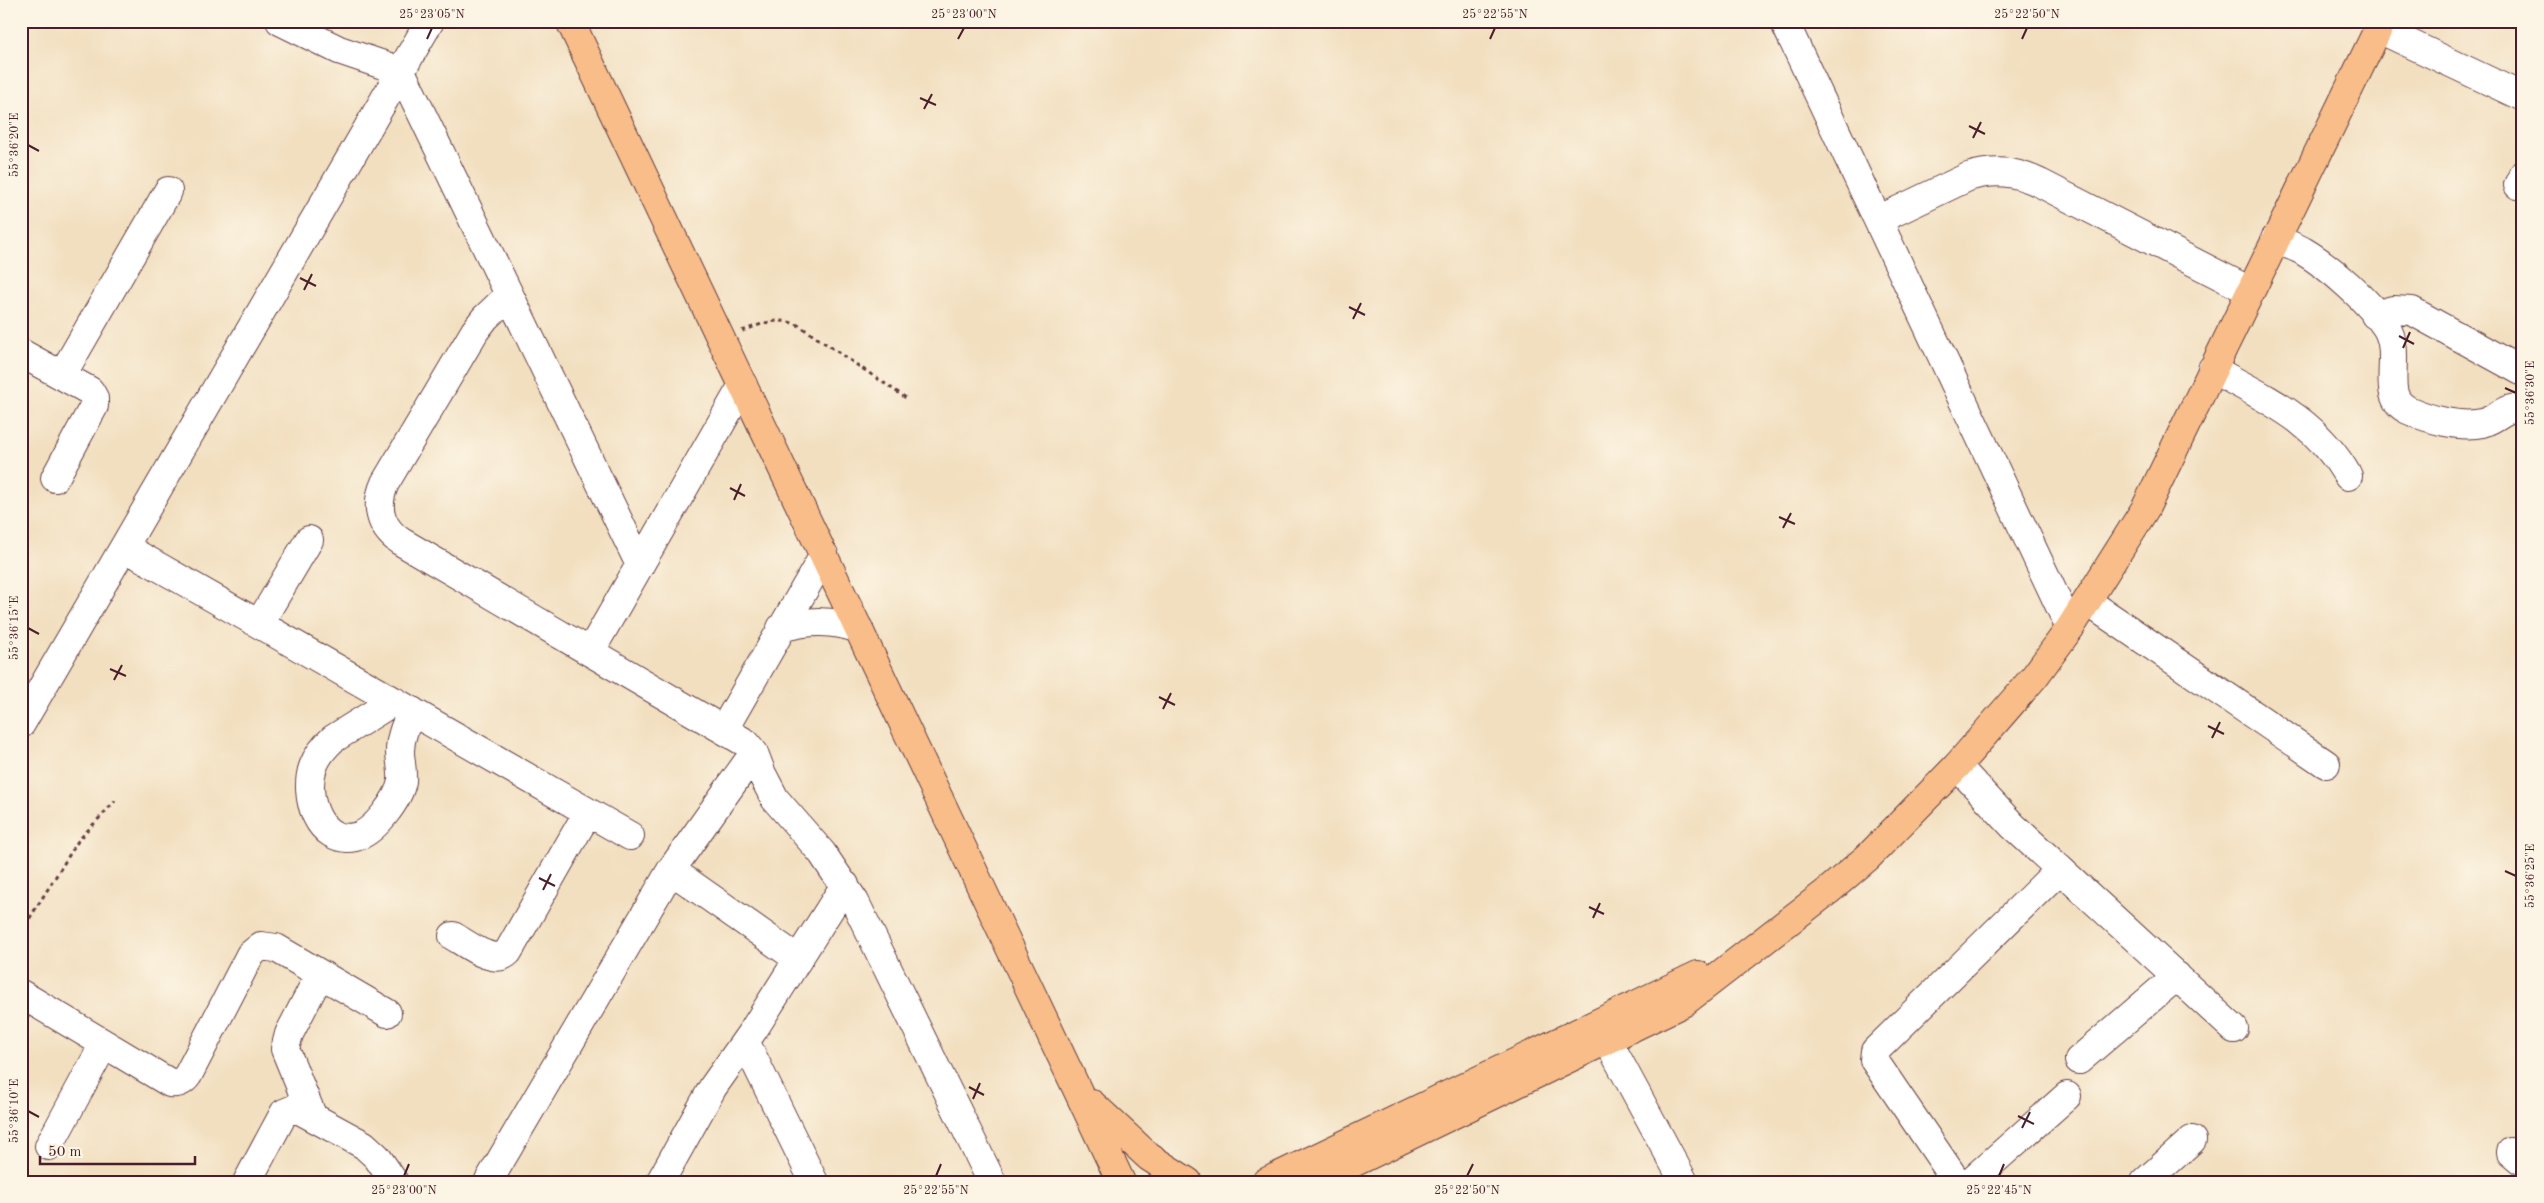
<svg xmlns="http://www.w3.org/2000/svg" width="2544" height="1203" font-family="'Old Standard TT',serif">
<rect width="100%" height="100%" fill="#fcf5e5"/>
<filter id="ink" filterUnits="userSpaceOnUse"><feTurbulence type="fractalNoise" baseFrequency=".02" numOctaves="2"/><feDisplacementMap in="SourceGraphic" scale="10" xChannelSelector="R" yChannelSelector="G"/><feConvolveMatrix kernelMatrix="1 2 1 2 8 2 1 2 1" color-interpolation-filters="sRGB"/></filter>
<filter id="wash" filterUnits="userSpaceOnUse"><feTurbulence type="fractalNoise" baseFrequency=".0096" numOctaves="4" result="noise"/><feDisplacementMap in="SourceGraphic" scale="20" xChannelSelector="R" yChannelSelector="G"/><feGaussianBlur stdDeviation="1.12" result="paint"/><feColorMatrix in="noise" values="0 0 0 0 0 0 0 0 0 0 0 0 0 0 0 0 0 1.4 0 .05"/><feComposite in="paint" operator="in"/></filter>
<g filter="url(#wash)">
<rect width="100%" height="100%" fill="#f2dfc0"/>
</g>
<g filter="url(#ink)">
<g fill="none" stroke-linecap="round" stroke-linejoin="round">
<defs>
<path id="minor" d="M 280,21 L 339,50 L 401,71 L 640,565
M 1784,21 L 2070,628
M 2379,29 L 2523,97
M 2518,185 L 2523,175
M 1878,220 L 1968,177 C 1994,169 2015,171 2040,183 L 2250,291
M 2275,239 C 2284,243 2294,246 2303,251 C 2330,267 2369,301 2386,327 C 2404,356 2378,396 2408,410 C 2428,419 2460,428 2482,423 C 2498,419 2505,405 2523,409
M 509,295 L 485,318 L 475,331 L 385,483 C 375,505 379,526 400,541 L 746,743 L 754,753 L 762,774 L 775,799 L 822,853 L 855,902 L 992,1182
M 2375,315 L 2393,310 L 2412,311 L 2523,372
M 21,353 L 90,391 L 94,398 L 94,406 L 55,478
M 2212,369 C 2268,400 2315,419 2348,476
M 62,375 L 168,191
M 124,547 L 630,836
M 2088,602 L 2326,764
M 259,624 L 309,540
M 781,628 C 809,620 832,620 859,629
M 590,652 L 743,385
M 394,701 L 333,739 C 324,747 317,756 313,767 C 303,795 318,845 355,837 C 374,833 399,799 402,781 C 403,771 400,761 400,751 C 400,737 406,723 412,711
M 21,724 L 430,21
M 724,729 L 824,555
M 1957,766 L 2013,826 L 2234,1029
M 671,870 L 798,959
M 453,936 C 467,944 494,966 508,952 L 588,812
M 21,994 L 170,1083 C 178,1084 183,1082 188,1075 L 250,955 L 261,946 L 276,948 L 387,1013
M 1608,1041 L 1684,1182
M 746,1043 L 814,1182
M 2079,1060 L 2177,976
M 312,1115 L 285,1049 L 289,1034 L 320,974
M 49,1146 L 104,1044
M 2511,1152 L 2523,1162
M 247,1182 L 284,1113 L 296,1108 L 364,1145 L 377,1157 L 394,1182
M 488,1182 L 671,870 L 754,753
M 660,1182 L 713,1087 L 754,1029 L 845,885
M 1957,1182 L 1874,1060 L 1875,1051 L 2060,869
M 1970,1182 L 2067,1096
M 2145,1182 L 2192,1140"/>
<path id="major" d="M 570,21 L 1121,1182
M 1092,1104 L 1149,1157 L 1188,1182
M 1266,1182 L 1698,975
M 1314,1182 L 1683,1003 L 1828,891 L 1868,857 L 1957,766 L 2035,676 L 2070,628 L 2145,509 L 2382,21"/>
</defs>
<use href="#minor" stroke="#633c41" stroke-width="30"/>
<use href="#major" stroke="#633c41" stroke-width="30"/>
<path stroke="#633c41" stroke-width="3" stroke-dasharray="4 4" stroke-linecap="butt" d="M 742,331 C 762,324 778,316 798,325 L 909,400
M 21,932 L 78,841 L 115,801"/>
<use href="#minor" stroke="#fff" stroke-width="28"/>
<use href="#major" stroke="#f8bd88" stroke-width="28"/>
</g>
</g>
<path fill="none" stroke="#4a1f2b" stroke-width="2" d="M 427,39 L 432,28M 958,39 L 964,28M 1490,39 L 1495,28M 2022,39 L 2027,28M 920,98 L 936,105M 924,109 L 932,94M 1969,126 L 1985,134M 1973,138 L 1981,122M 28,145 L 39,151M 300,278 L 316,286M 304,290 L 312,274M 1349,307 L 1365,315M 1353,319 L 1361,303M 2399,336 L 2414,344M 2403,348 L 2410,332M 2505,388 L 2516,393M 730,488 L 745,496M 734,500 L 741,484M 1779,517 L 1795,524M 1783,528 L 1791,513M 28,628 L 39,634M 110,669 L 126,676M 114,680 L 122,665M 1159,697 L 1175,705M 1163,709 L 1171,693M 2208,726 L 2224,734M 2212,738 L 2220,722M 2505,871 L 2516,876M 539,878 L 555,886M 543,890 L 551,874M 1589,907 L 1604,914M 1593,918 L 1600,903M 969,1087 L 984,1095M 973,1099 L 980,1083M 28,1111 L 39,1117M 2018,1116 L 2034,1124M 2022,1128 L 2030,1112M 404,1176 L 409,1164M 936,1176 L 941,1164M 1467,1176 L 1473,1164M 1999,1176 L 2004,1164"/>
<rect width="2544" height="1203" fill="none" stroke="#fcf5e5" stroke-width="55"/>
<path d="M40 1156v8h155v-8" fill="none" stroke="#4a1f2b" stroke-width="2.5"/>
<text x="48" y="1156" font-size="15" fill="#4a1f2b" stroke="#fcf5e5" stroke-width="4" paint-order="stroke">50 m</text>
<rect x="28" y="28" width="2488" height="1148" fill="none" stroke="#4a1f2b" stroke-width="2"/>
<g font-size="12" text-anchor="middle" fill="#4a1f2b">
<text x="432" y="18">25°23'05"N</text>
<text x="964" y="18">25°23'00"N</text>
<text x="1495" y="18">25°22'55"N</text>
<text x="2027" y="18">25°22'50"N</text>
<text transform="translate(14 145) rotate(-90)" y="4">55°36'20"E</text>
<text transform="translate(2530 393) rotate(-90)" y="4">55°36'30"E</text>
<text transform="translate(14 628) rotate(-90)" y="4">55°36'15"E</text>
<text transform="translate(2530 876) rotate(-90)" y="4">55°36'25"E</text>
<text transform="translate(14 1111) rotate(-90)" y="4">55°36'10"E</text>
<text x="404" y="1194">25°23'00"N</text>
<text x="936" y="1194">25°22'55"N</text>
<text x="1467" y="1194">25°22'50"N</text>
<text x="1999" y="1194">25°22'45"N</text>
</g>
</svg>
